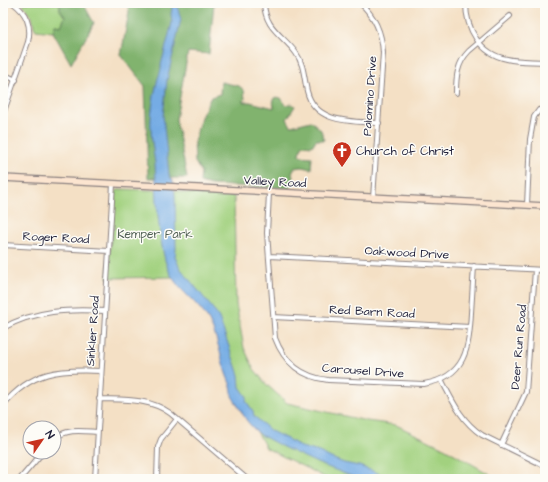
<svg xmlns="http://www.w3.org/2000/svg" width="548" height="482" font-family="'Architects Daughter',sans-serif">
<rect width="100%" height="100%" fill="#fdfcf7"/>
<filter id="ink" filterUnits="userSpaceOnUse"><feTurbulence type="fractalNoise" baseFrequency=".025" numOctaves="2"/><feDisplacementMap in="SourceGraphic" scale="8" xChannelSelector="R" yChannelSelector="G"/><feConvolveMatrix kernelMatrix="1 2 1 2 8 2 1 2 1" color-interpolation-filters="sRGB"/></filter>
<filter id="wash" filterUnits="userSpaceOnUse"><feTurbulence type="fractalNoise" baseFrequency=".012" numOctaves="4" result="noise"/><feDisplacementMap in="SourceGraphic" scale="16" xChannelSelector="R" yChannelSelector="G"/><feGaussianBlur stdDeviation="0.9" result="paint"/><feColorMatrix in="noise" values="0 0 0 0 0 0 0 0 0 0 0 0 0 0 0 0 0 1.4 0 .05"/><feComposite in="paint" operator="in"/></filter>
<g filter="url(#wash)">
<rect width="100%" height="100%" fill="#f4e0c5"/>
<path fill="#a2d17f" stroke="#627a5d" d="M 22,3 L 60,3 L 60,10 L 65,17 L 61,26 L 55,25 L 53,32 L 36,30 L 34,27 L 32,16 Z
M 121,189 L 178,191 L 185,193 L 234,196 L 236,304 L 244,348 L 254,369 L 266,384 L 287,403 L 367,421 L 396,425 L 444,448 L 498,479 L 328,479 L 266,448 L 239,399 L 209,317 L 175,277 L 107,278 L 116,191 Z"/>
<path fill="#81b36e" stroke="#526a54" d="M 60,3 L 83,3 L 94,23 L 71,64 L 53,32 L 55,25 L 61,26 L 65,17 L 60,10 Z
M 127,3 L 214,3 L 209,54 L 188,52 L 176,119 L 187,178 L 148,178 L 145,86 L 121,55 L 129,12 Z
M 221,82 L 239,86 L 244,90 L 245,99 L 243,102 L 250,102 L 274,108 L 273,101 L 276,97 L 281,98 L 286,105 L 292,104 L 295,106 L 287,119 L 291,126 L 311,121 L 321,130 L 324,140 L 316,140 L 312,146 L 303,145 L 299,153 L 300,156 L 312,157 L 311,169 L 302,167 L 294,168 L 292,173 L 294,182 L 290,188 L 211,185 L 200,182 L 201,172 L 195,162 L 194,142 L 201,117 L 211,97 L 220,94 Z"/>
<path fill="#75ace4" stroke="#4c6790" d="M 173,3 L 178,3 L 178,9 L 181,19 L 167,80 L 163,116 L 169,175 L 173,181 L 175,195 L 176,248 L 175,257 L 180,268 L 213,309 L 219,318 L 239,375 L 240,387 L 247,397 L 246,401 L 253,411 L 254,416 L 271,431 L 295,443 L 298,446 L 319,452 L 331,458 L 344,463 L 359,466 L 394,479 L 359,479 L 317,463 L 283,447 L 261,435 L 254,429 L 247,421 L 232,396 C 233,387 227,378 225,370 C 220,354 217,336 209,321 C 195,297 173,290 165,260 C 157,228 157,196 155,163 C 153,148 150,133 151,118 C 152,106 154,94 157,82 C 158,76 162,71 161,65 L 172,23 L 171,14 Z"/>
</g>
<g filter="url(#ink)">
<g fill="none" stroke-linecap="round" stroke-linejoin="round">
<defs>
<path id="street" d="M 264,3 C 265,29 283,35 296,53 C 304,64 304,78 307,91 C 315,124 352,121 379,123
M 360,3 C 375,16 382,33 383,53 L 373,198
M 466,3 C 466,29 480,54 507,59 C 519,62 533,61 545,62
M 3,74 L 16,80
M 456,93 C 456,77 457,63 469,51 L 510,16
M 3,114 L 28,42 C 32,26 26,12 13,3
M 269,193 L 267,233 L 275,338 C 284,362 302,377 328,380 L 424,384 C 466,377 469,348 471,313 C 472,297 473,282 474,266
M 527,205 L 530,139 L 534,117 L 539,110
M 3,245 L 109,251
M 269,256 L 545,270
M 273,317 L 470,327
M 3,328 C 35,310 69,309 105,311
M 441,379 C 452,400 461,421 482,435 L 545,466
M 99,399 C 124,400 149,398 170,413 L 247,479
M 3,405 C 32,371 58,369 101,371
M 54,439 C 67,428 82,431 97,432
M 501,445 L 526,392 L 535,270
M 20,479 L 43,452
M 95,479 L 113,184
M 157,479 L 158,447 L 161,439 L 177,419"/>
<path id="secondary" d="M 3,178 L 545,206"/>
</defs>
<use href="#street" stroke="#8b8180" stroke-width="6"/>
<use href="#secondary" stroke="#8b8180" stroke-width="8"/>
<use href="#street" stroke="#fff" stroke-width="4"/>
<use href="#secondary" stroke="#fce5d0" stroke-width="5.5"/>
</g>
</g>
<defs>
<symbol id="church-pin" viewBox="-11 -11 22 30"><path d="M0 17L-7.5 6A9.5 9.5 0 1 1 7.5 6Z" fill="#c8321e" stroke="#fdfcf7"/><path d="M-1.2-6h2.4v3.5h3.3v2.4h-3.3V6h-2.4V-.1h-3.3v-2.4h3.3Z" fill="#fff"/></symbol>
</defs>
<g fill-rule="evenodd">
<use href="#church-pin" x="331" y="140" width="22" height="30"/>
</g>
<g text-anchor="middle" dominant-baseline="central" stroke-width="3" stroke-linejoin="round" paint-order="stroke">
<g font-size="12" fill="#22223b" stroke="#fdfcf7">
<text transform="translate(370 96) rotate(-86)">Palomino Drive</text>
<text transform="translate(275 182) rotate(3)">Valley Road</text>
<text transform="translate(56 238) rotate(3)">Roger Road</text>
<text transform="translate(407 253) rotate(3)">Oakwood Drive</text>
<text transform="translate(372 312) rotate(3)">Red Barn Road</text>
<text transform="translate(93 331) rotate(-86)">Sinkler Road</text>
<text transform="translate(519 347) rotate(-85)">Deer Run Road</text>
<text transform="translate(363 371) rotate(4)">Carousel Drive</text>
</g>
<g font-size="12" fill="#22223b" stroke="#fdfcf7" text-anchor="start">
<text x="356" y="151">Church of Christ</text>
</g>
<g font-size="12" fill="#4f5f53" stroke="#fdfcf7">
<text x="155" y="234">Kemper Park</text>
</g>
</g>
<rect width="548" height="482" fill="none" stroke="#fdfcf7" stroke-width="16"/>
<g transform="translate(42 440) rotate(56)"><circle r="19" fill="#fdfcf7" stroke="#a5a5ac"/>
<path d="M0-3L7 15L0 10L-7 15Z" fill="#c8321e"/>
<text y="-6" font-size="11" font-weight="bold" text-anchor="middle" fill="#22223b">N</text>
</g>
</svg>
